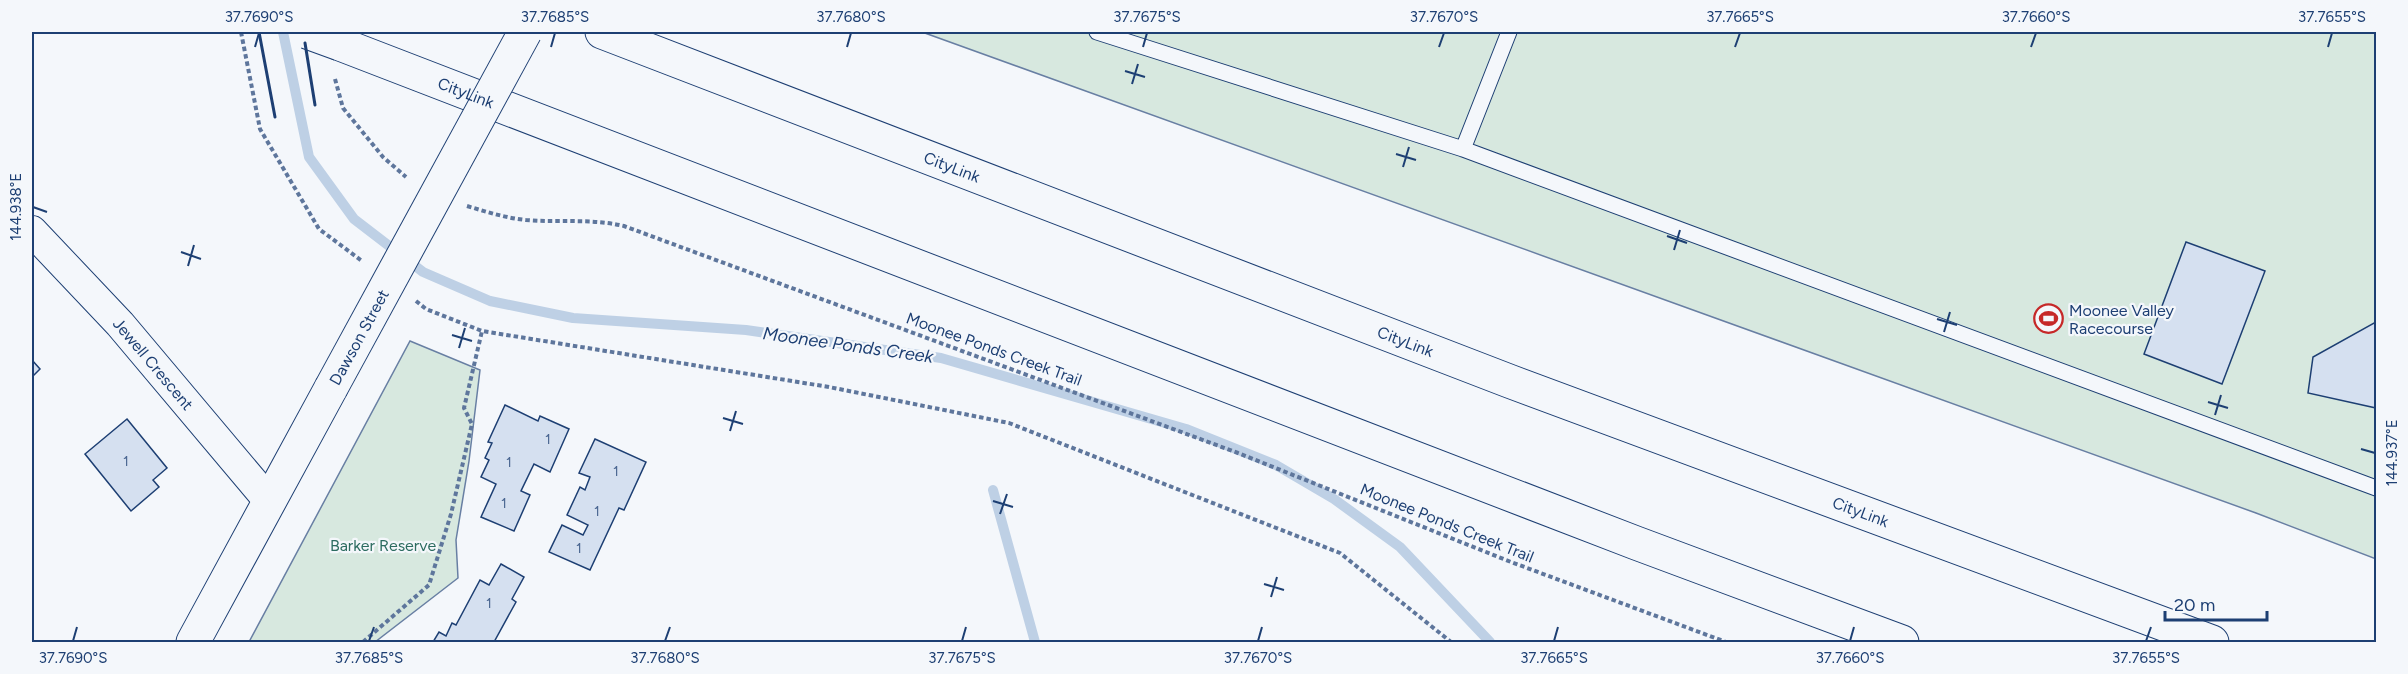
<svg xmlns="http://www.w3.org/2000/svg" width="2408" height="674" font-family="Figtree,sans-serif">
<rect width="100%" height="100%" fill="#f4f7fb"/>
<path fill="#d7e8df" stroke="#687fa3" stroke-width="1.5" d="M 922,32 L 2376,32 L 2376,559 L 2256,513 Z
M 410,341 L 480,370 L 469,461 L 456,540 L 458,578 L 375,642 L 249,642 Z"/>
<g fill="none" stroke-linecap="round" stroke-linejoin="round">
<path stroke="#bed0e5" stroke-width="10" d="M 283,32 L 309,157 L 354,219 L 423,272 L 490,301 L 573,318 L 746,330 L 941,358 L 1186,429 L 1276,465 L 1334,499 L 1400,547 L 1490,642
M 993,490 L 1035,642"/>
</g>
<path fill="#d5e0f0" stroke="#1d3f73" stroke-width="1.5" d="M 2186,242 L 2265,271 L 2222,384 L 2144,354 Z
M 2374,323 L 2376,324 L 2376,408 L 2308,393 L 2313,357 Z
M 32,360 L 40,369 L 32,377 Z
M 505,405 L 538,421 L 540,416 L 569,429 L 550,472 L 534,464 L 521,491 L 530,495 L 514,531 L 481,517 L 496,484 L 481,477 L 489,460 L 485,458 L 492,443 L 488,442 Z
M 127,419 L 167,468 L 153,480 L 159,487 L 131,511 L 85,454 Z
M 595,439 L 646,462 L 624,510 L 619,508 L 590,570 L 549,552 L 562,525 L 583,535 L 588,525 L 567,515 L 580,487 L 585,490 L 590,477 L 579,473 Z
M 501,564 L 524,577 L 512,599 L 516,602 L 494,642 L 433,642 L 439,632 L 446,636 L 452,623 L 456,625 L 480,580 L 489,585 Z"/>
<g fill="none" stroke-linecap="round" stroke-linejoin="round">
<defs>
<path id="service" d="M 1097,32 L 1463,149 L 2376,488
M 1463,149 L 1509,32"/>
<g id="minor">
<path id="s1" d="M 32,231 L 120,324 L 269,501"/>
</g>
<path id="tertiary" d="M 193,642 L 331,388"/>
<g id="motorway">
<path id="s2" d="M 602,32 L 1509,381 L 2212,642"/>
<path id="s3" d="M 340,44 L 1636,543 L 1902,642"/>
</g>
</defs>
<use href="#service" stroke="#1d3f73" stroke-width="17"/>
<use href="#minor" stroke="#1d3f73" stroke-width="32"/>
<use href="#tertiary" stroke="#1d3f73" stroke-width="35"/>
<use href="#motorway" stroke="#1d3f73" stroke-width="35"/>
<path stroke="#5e769c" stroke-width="4" stroke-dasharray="4.5 3" stroke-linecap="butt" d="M 241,32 L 260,129 L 319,229 L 362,261
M 335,79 L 343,108 L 383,157 L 406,177
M 467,206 C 487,212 506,218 526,220 C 560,223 590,218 624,226 L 1238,453 L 1511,562 L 1726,642
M 416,301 L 426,309 L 482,331 L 829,387 L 1009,423 L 1340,553 L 1451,642
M 363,642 L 429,585 L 451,514 L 472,424 L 464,408 L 482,331"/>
<use href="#service" stroke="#f4f7fb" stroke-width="15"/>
<use href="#minor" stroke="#f4f7fb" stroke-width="30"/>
<use href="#tertiary" stroke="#f4f7fb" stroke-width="33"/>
<use href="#motorway" stroke="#f4f7fb" stroke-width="33"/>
<defs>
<g id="tertiary-bridge">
<path id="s4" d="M 331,388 L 525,32"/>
</g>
<path id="motorway-bridge" d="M 307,32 L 340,44"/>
</defs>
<use href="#tertiary-bridge" stroke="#1d3f73" stroke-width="35" stroke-linecap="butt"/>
<use href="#motorway-bridge" stroke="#1d3f73" stroke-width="35" stroke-linecap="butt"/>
<use href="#tertiary-bridge" stroke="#f4f7fb" stroke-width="33"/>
<use href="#motorway-bridge" stroke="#f4f7fb" stroke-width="33"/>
<path stroke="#1d3f73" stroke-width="3" d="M 259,32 L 275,117
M 305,43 L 315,105"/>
</g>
<path fill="none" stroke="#1d3f73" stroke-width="2" d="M 255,47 L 259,33M 551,47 L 555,33M 847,47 L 851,33M 1143,47 L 1147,33M 1439,47 L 1444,33M 1735,47 L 1740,33M 2031,47 L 2036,33M 2328,47 L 2332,33M 1125,71 L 1145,77M 1132,84 L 1138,64M 1396,154 L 1416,160M 1403,167 L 1409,147M 33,207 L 47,212M 1667,236 L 1687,243M 1674,250 L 1680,230M 181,252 L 201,259M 188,266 L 194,245M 1937,319 L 1957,325M 1944,332 L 1950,312M 452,335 L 472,341M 459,348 L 465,328M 2208,402 L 2228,408M 2215,415 L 2221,395M 723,418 L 743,424M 730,431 L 736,411M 2361,449 L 2375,453M 993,501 L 1013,507M 1000,514 L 1007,494M 1264,584 L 1284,590M 1271,597 L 1277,577M 73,641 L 77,627M 369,641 L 374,627M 665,641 L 670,627M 962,641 L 966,627M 1258,641 L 1262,627M 1554,641 L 1558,627M 1850,641 L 1854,627M 2146,641 L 2151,627"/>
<defs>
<symbol id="stadium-ring" viewBox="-11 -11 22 22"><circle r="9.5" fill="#f4f7fb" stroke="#c62828" stroke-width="1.5"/><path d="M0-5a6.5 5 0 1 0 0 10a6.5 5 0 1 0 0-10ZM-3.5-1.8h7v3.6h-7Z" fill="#c62828"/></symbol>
</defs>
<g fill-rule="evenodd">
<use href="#stadium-ring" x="2032" y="302" width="33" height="33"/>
</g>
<g text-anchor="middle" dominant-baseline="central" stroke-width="4.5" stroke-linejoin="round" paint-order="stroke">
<g font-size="14" fill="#4b6792">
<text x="548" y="439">1</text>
<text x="126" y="461">1</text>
<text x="509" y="462">1</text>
<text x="616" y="471">1</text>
<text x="504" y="503">1</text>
<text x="597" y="511">1</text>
<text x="579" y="548">1</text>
<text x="489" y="603">1</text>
</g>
<g font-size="16" fill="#1d3f73" stroke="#f4f7fb">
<text stroke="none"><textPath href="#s3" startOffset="135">CityLink</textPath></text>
<text stroke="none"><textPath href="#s2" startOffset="375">CityLink</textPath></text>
<text stroke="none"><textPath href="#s4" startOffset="58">Dawson Street</textPath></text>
<text stroke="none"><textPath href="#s2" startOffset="861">CityLink</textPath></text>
<text transform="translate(994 349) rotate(20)">Moonee Ponds Creek Trail</text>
<text stroke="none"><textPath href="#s1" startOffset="180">Jewell Crescent</textPath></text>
<text stroke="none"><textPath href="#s2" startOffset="1347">CityLink</textPath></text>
<text transform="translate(1447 523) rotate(22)">Moonee Ponds Creek Trail</text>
</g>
<g font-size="16" fill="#1d3f73" stroke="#f4f7fb" text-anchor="start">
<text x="2069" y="310">Moonee Valley<tspan x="2069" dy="18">Racecourse</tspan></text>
</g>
<g font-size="16" fill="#2c6c60" stroke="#f4f7fb">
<text x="383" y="545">Barker Reserve</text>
</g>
<g font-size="18" font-style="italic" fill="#1d3f73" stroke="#f4f7fb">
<text transform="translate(848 345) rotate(8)">Moonee Ponds Creek</text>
</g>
</g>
<rect width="2408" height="674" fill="none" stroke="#f4f7fb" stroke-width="66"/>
<path d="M2165 611v9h102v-9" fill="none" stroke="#1d3f73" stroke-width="3"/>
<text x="2174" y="611" font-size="18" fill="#1d3f73" stroke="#f4f7fb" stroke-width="4.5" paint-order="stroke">20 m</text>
<rect x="33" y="33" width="2342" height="608" fill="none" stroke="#1d3f73" stroke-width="2"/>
<g font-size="15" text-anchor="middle" fill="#1d3f73">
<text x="259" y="22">37.7690°S</text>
<text x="555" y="22">37.7685°S</text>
<text x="851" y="22">37.7680°S</text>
<text x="1147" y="22">37.7675°S</text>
<text x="1444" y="22">37.7670°S</text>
<text x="1740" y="22">37.7665°S</text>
<text x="2036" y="22">37.7660°S</text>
<text x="2332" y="22">37.7655°S</text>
<text transform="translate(16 207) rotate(-90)" y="5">144.938°E</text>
<text transform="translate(2392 453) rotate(-90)" y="5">144.937°E</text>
<text x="73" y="663">37.7690°S</text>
<text x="369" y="663">37.7685°S</text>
<text x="665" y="663">37.7680°S</text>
<text x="962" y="663">37.7675°S</text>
<text x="1258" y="663">37.7670°S</text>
<text x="1554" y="663">37.7665°S</text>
<text x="1850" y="663">37.7660°S</text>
<text x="2146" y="663">37.7655°S</text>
</g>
</svg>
